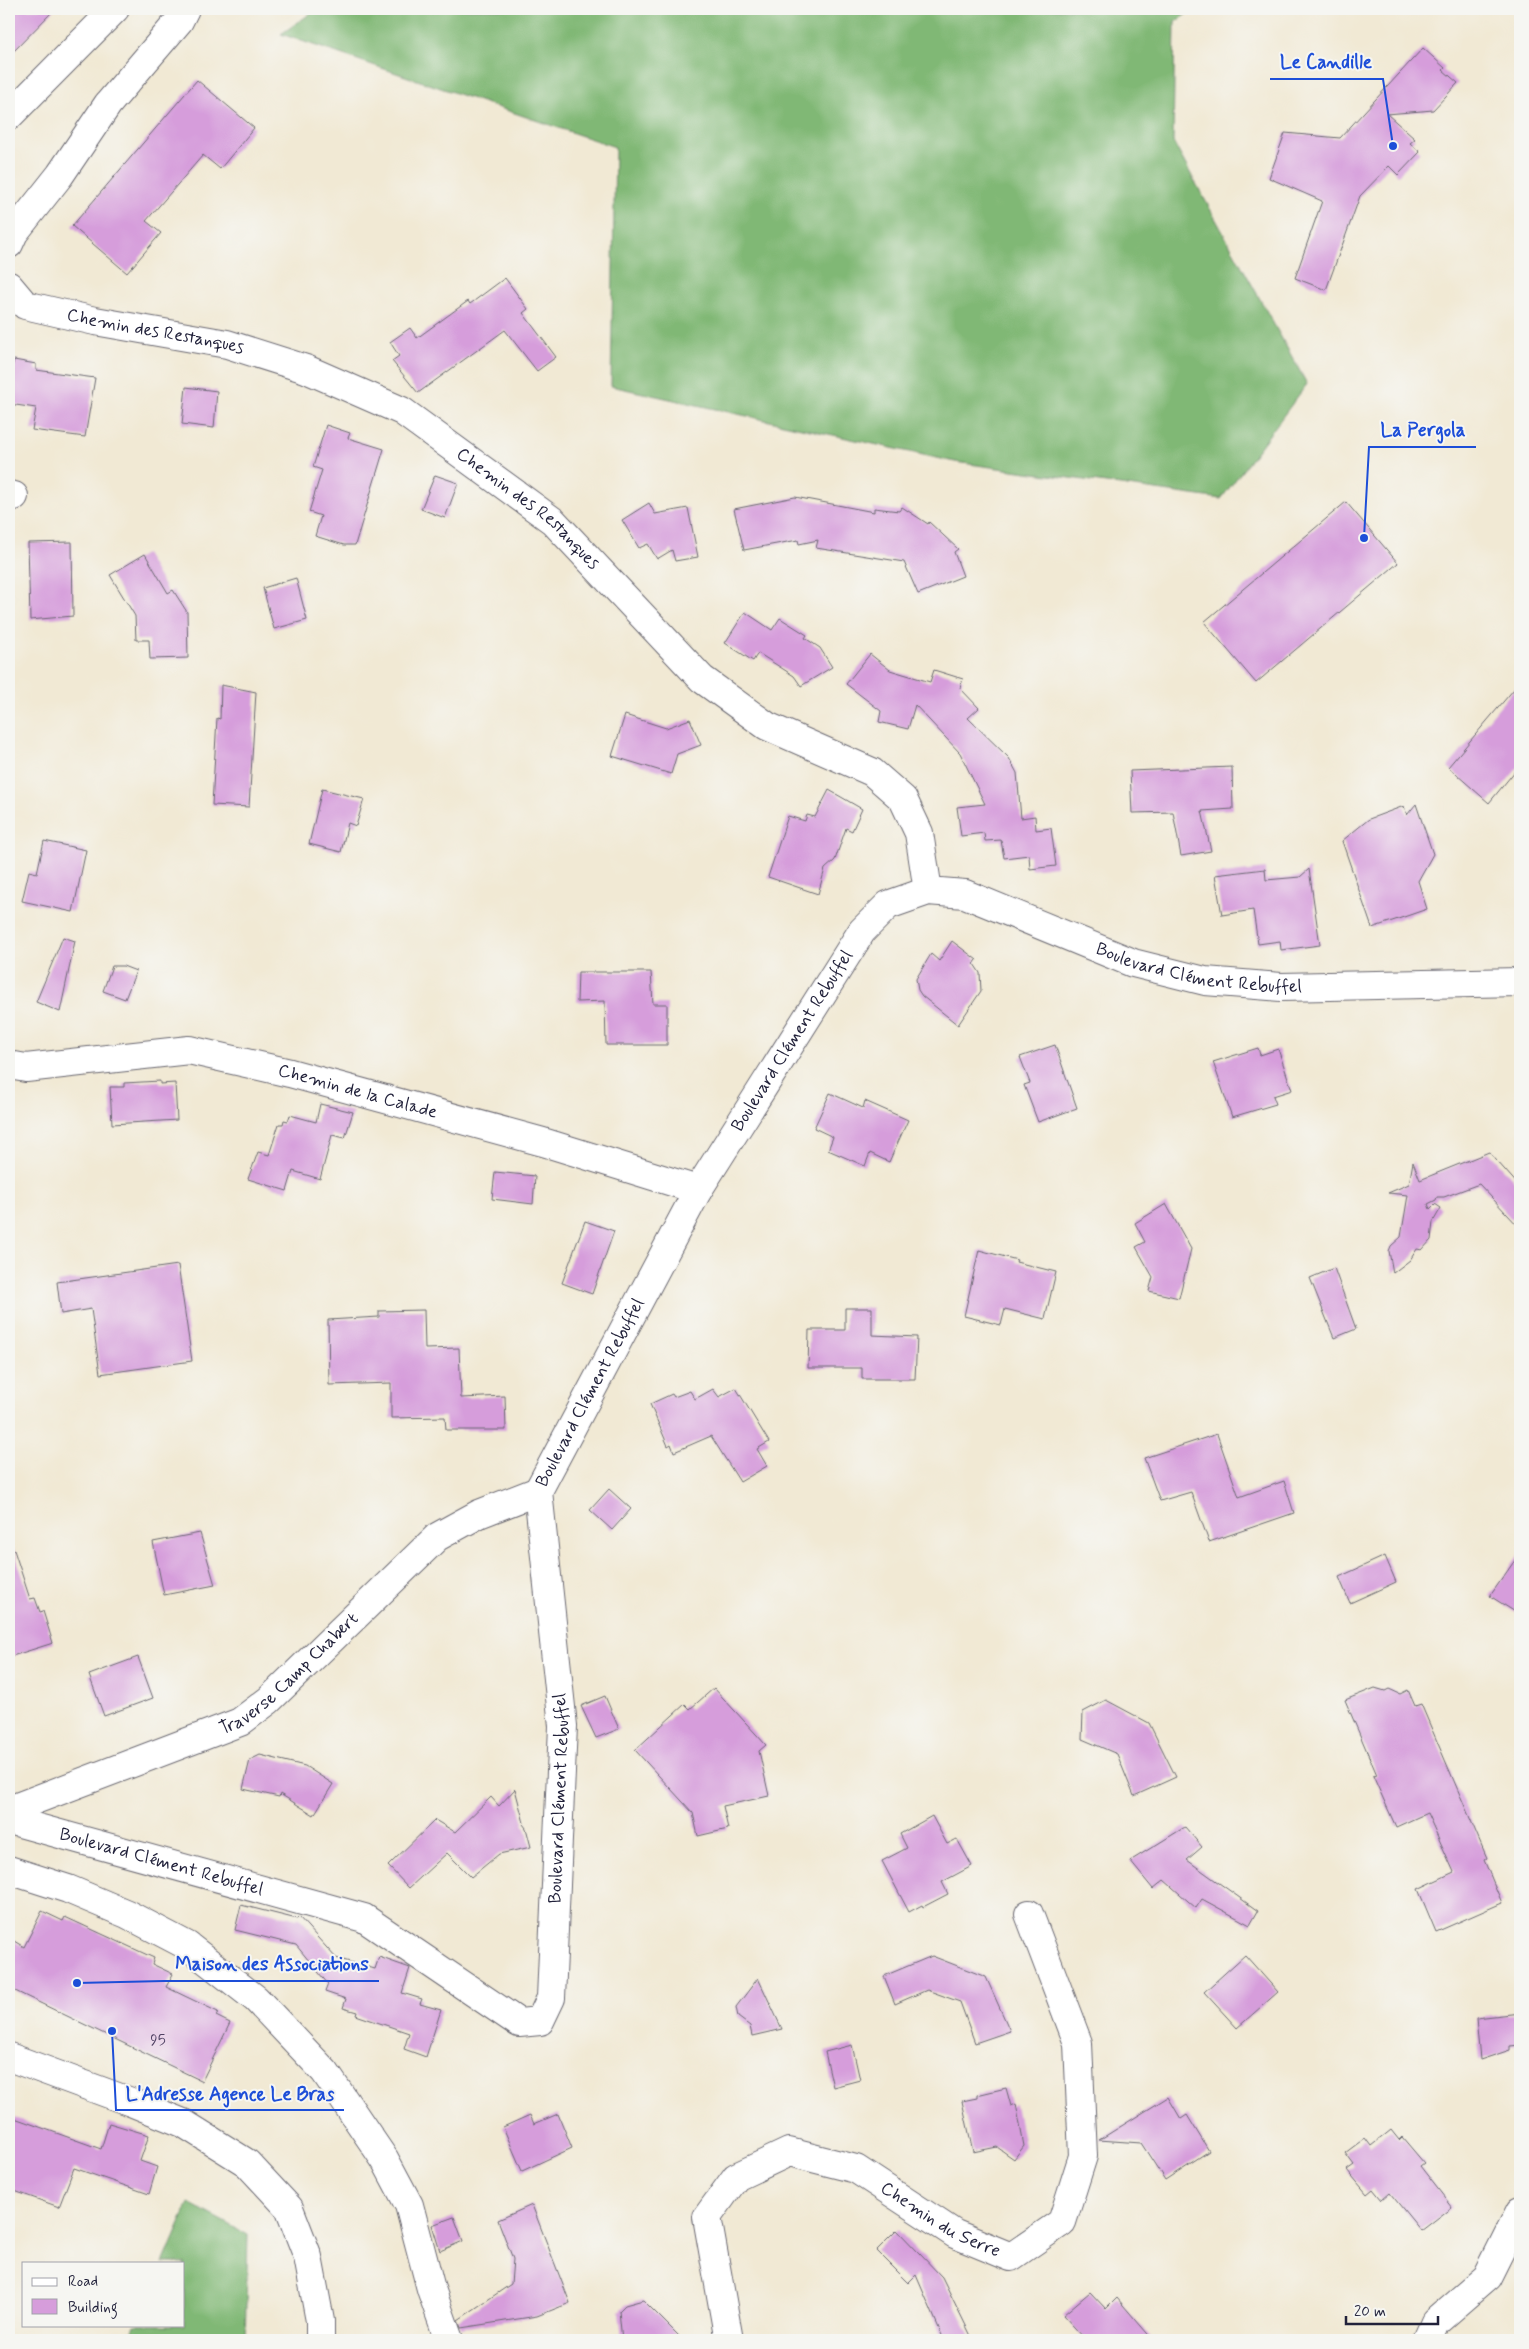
<svg xmlns="http://www.w3.org/2000/svg" width="1529" height="2349" font-family="Mynerve,sans-serif">
<rect width="100%" height="100%" fill="#f6f6f2"/>
<filter id="ink" filterUnits="userSpaceOnUse"><feTurbulence type="fractalNoise" baseFrequency=".02" numOctaves="2"/><feDisplacementMap in="SourceGraphic" scale="10" xChannelSelector="R" yChannelSelector="G"/><feConvolveMatrix kernelMatrix="1 2 1 2 8 2 1 2 1" color-interpolation-filters="sRGB"/></filter>
<filter id="wash" filterUnits="userSpaceOnUse"><feTurbulence type="fractalNoise" baseFrequency=".0096" numOctaves="4" result="noise"/><feDisplacementMap in="SourceGraphic" scale="20" xChannelSelector="R" yChannelSelector="G"/><feGaussianBlur stdDeviation="1.12" result="paint"/><feColorMatrix in="noise" values="0 0 0 0 0 0 0 0 0 0 0 0 0 0 0 0 0 1.4 0 .05"/><feComposite in="paint" operator="in"/></filter>
<g filter="url(#wash)">
<rect width="100%" height="100%" fill="#f1e9d4"/>
<path fill="#80b874" stroke="#516d58" d="M 317,9 L 1194,9 L 1175,22 L 1173,142 L 1307,384 L 1221,499 L 955,462 L 611,386 L 615,147 L 281,34 Z
M 189,2203 L 248,2235 L 245,2340 L 129,2340 L 135,2325 L 184,2325 L 184,2263 L 163,2263 Z"/>
<g id="blocks">
<path fill="#d69ddb" d="M 9,9 L 55,9 L 9,56 Z
M 1423,48 L 1445,68 L 1443,70 L 1458,83 L 1433,110 L 1387,114 L 1415,139 L 1410,143 L 1420,152 L 1398,175 L 1389,166 L 1360,196 L 1326,290 L 1295,278 L 1322,201 L 1269,178 L 1285,133 L 1340,138 Z
M 197,80 L 254,128 L 220,169 L 203,155 L 146,221 L 161,233 L 127,273 L 72,226 Z
M 505,278 L 528,309 L 523,313 L 556,357 L 537,371 L 505,330 L 418,393 L 392,361 L 399,356 L 390,342 L 410,328 L 417,338 L 468,301 L 470,304 Z
M 14,360 L 36,364 L 36,370 L 95,378 L 85,437 L 32,430 L 36,408 L 9,404 L 9,366 L 12,367 Z
M 186,387 L 217,391 L 214,428 L 182,424 Z
M 326,425 L 350,433 L 348,438 L 384,449 L 355,545 L 344,545 L 315,536 L 321,516 L 309,512 L 322,470 L 313,467 Z
M 435,475 L 458,483 L 445,518 L 421,509 Z
M 795,497 L 874,512 L 874,508 L 899,511 L 902,507 L 928,524 L 929,522 L 958,549 L 954,552 L 963,576 L 918,594 L 904,562 L 816,548 L 818,540 L 799,544 L 798,540 L 744,550 L 734,509 Z
M 1346,502 L 1398,563 L 1256,683 L 1204,622 Z
M 649,503 L 655,514 L 688,508 L 698,557 L 675,561 L 672,550 L 657,559 L 648,544 L 639,548 L 622,520 Z
M 72,542 L 73,616 L 30,620 L 28,543 Z
M 145,554 L 168,593 L 173,590 L 187,612 L 188,658 L 150,659 L 149,640 L 136,640 L 135,616 L 110,575 Z
M 296,578 L 307,620 L 274,629 L 263,588 Z
M 745,612 L 772,630 L 780,618 L 807,635 L 805,638 L 820,648 L 832,667 L 801,686 L 794,676 L 758,653 L 753,661 L 725,643 Z
M 870,654 L 890,670 L 930,682 L 934,670 L 963,679 L 960,688 L 979,708 L 968,718 L 1009,758 L 1017,773 L 1021,818 L 1035,816 L 1036,830 L 1051,828 L 1056,866 L 1030,869 L 1029,855 L 1004,858 L 1001,840 L 985,841 L 984,833 L 961,836 L 957,807 L 985,804 L 960,753 L 915,705 L 908,729 L 879,722 L 881,711 L 846,684 Z
M 1520,682 L 1520,765 L 1489,803 L 1448,767 Z
M 221,685 L 256,692 L 249,807 L 212,805 L 217,718 L 220,719 Z
M 625,715 L 666,728 L 690,719 L 701,745 L 677,754 L 671,774 L 612,756 Z
M 1232,767 L 1233,809 L 1202,811 L 1211,851 L 1181,856 L 1173,812 L 1132,813 L 1130,771 Z
M 322,789 L 364,799 L 356,826 L 348,823 L 341,852 L 309,844 Z
M 829,790 L 862,809 L 852,831 L 846,828 L 835,860 L 825,869 L 818,894 L 768,877 L 788,816 L 805,821 L 807,815 L 815,817 Z
M 1416,804 L 1433,854 L 1418,881 L 1427,909 L 1372,928 L 1342,841 L 1369,819 L 1404,806 L 1407,815 Z
M 44,841 L 86,850 L 73,912 L 22,901 L 29,871 L 37,873 Z
M 1265,869 L 1266,880 L 1300,877 L 1309,869 L 1320,945 L 1281,950 L 1280,941 L 1258,944 L 1253,910 L 1222,915 L 1215,875 Z
M 63,937 L 75,941 L 60,1012 L 36,1002 Z
M 952,941 L 977,960 L 974,964 L 980,973 L 981,991 L 958,1025 L 922,996 L 918,990 L 916,979 L 931,954 L 939,961 Z
M 112,966 L 123,966 L 136,971 L 125,999 L 103,991 Z
M 578,972 L 651,972 L 653,1004 L 667,1004 L 667,1045 L 606,1045 L 605,1001 L 577,1002 Z
M 1055,1045 L 1077,1108 L 1038,1122 L 1024,1085 L 1030,1083 L 1020,1057 Z
M 1258,1048 L 1260,1055 L 1278,1049 L 1292,1090 L 1273,1096 L 1276,1104 L 1232,1117 L 1213,1062 Z
M 160,1081 L 160,1084 L 175,1083 L 177,1120 L 112,1124 L 110,1087 L 124,1087 L 124,1083 Z
M 830,1093 L 863,1108 L 865,1101 L 908,1120 L 889,1162 L 870,1153 L 865,1166 L 828,1150 L 833,1137 L 814,1128 Z
M 320,1104 L 353,1112 L 345,1138 L 332,1135 L 320,1179 L 293,1171 L 287,1191 L 248,1179 L 258,1152 L 269,1155 L 279,1124 L 283,1124 L 284,1120 L 288,1121 L 290,1115 L 316,1122 Z
M 1489,1152 L 1520,1187 L 1520,1228 L 1479,1184 L 1444,1197 L 1437,1197 L 1436,1200 L 1428,1204 L 1430,1209 L 1435,1204 L 1441,1208 L 1433,1222 L 1431,1240 L 1422,1250 L 1417,1249 L 1410,1260 L 1393,1273 L 1389,1251 L 1391,1246 L 1401,1237 L 1408,1195 L 1388,1193 L 1409,1184 L 1413,1162 L 1420,1180 Z
M 495,1172 L 535,1176 L 533,1204 L 492,1199 Z
M 1166,1204 L 1191,1249 L 1179,1298 L 1149,1291 L 1153,1277 L 1136,1247 L 1145,1242 L 1135,1223 Z
M 585,1221 L 614,1231 L 592,1294 L 562,1283 Z
M 979,1250 L 1017,1260 L 1016,1262 L 1056,1272 L 1045,1319 L 1005,1309 L 1001,1325 L 964,1316 Z
M 178,1265 L 192,1361 L 100,1374 L 91,1309 L 61,1314 L 57,1282 Z
M 1334,1268 L 1356,1329 L 1334,1338 L 1310,1278 Z
M 845,1308 L 872,1308 L 872,1335 L 917,1337 L 915,1379 L 862,1379 L 862,1368 L 808,1368 L 809,1330 L 845,1330 Z
M 424,1310 L 425,1349 L 459,1348 L 461,1398 L 505,1396 L 506,1430 L 446,1430 L 445,1417 L 391,1418 L 391,1383 L 329,1385 L 328,1320 L 379,1317 L 379,1311 Z
M 736,1388 L 769,1442 L 757,1449 L 767,1466 L 740,1482 L 711,1436 L 674,1452 L 671,1444 L 668,1446 L 650,1404 L 672,1394 L 674,1397 L 690,1391 L 695,1399 L 713,1389 L 719,1397 Z
M 1217,1434 L 1239,1497 L 1284,1481 L 1294,1513 L 1209,1542 L 1191,1492 L 1160,1501 L 1144,1458 Z
M 609,1489 L 631,1509 L 612,1530 L 590,1510 Z
M 200,1533 L 215,1585 L 164,1595 L 153,1542 Z
M 14,1550 L 30,1599 L 35,1598 L 40,1612 L 43,1611 L 53,1643 L 9,1657 L 9,1551 Z
M 1520,1553 L 1520,1615 L 1490,1596 Z
M 1385,1556 L 1396,1582 L 1350,1603 L 1339,1577 Z
M 138,1657 L 153,1698 L 104,1716 L 89,1675 Z
M 714,1688 L 766,1745 L 759,1751 L 769,1796 L 723,1806 L 728,1829 L 698,1836 L 693,1813 L 635,1750 L 685,1704 L 690,1709 Z
M 1375,1688 L 1385,1691 L 1389,1689 L 1400,1694 L 1408,1690 L 1415,1706 L 1421,1704 L 1487,1858 L 1484,1860 L 1502,1903 L 1436,1932 L 1418,1889 L 1454,1872 L 1427,1813 L 1396,1827 L 1373,1776 L 1377,1775 L 1345,1700 Z
M 605,1696 L 619,1729 L 596,1738 L 581,1706 Z
M 1106,1700 L 1149,1723 L 1176,1777 L 1134,1796 L 1117,1754 L 1082,1739 L 1083,1712 Z
M 260,1755 L 305,1766 L 333,1784 L 314,1815 L 280,1794 L 279,1797 L 243,1789 L 250,1760 Z
M 515,1789 L 524,1823 L 523,1824 L 526,1828 L 531,1847 L 499,1854 L 471,1877 L 447,1853 L 409,1888 L 388,1866 L 435,1820 L 455,1832 L 491,1797 L 499,1806 Z
M 932,1816 L 947,1844 L 957,1839 L 972,1866 L 942,1882 L 948,1894 L 923,1907 L 922,1905 L 909,1912 L 882,1861 L 907,1848 L 900,1834 Z
M 1185,1827 L 1202,1847 L 1187,1860 L 1258,1911 L 1250,1925 L 1202,1899 L 1196,1908 L 1164,1880 L 1153,1889 L 1130,1861 Z
M 241,1905 L 297,1919 L 299,1917 L 336,1958 L 375,1969 L 379,1957 L 410,1968 L 402,1993 L 422,1999 L 420,2004 L 441,2010 L 426,2057 L 404,2049 L 409,2033 L 356,2015 L 357,2012 L 343,2008 L 346,1999 L 325,1992 L 328,1984 L 296,1945 L 235,1930 Z
M 42,1911 L 63,1921 L 65,1917 L 154,1958 L 152,1964 L 173,1974 L 166,1987 L 218,2012 L 216,2016 L 230,2023 L 202,2081 L 9,1988 L 9,1938 L 24,1947 Z
M 1245,1955 L 1278,1992 L 1237,2028 L 1204,1992 Z
M 932,1956 L 986,1977 L 1010,2031 L 975,2043 L 960,2002 L 927,1990 L 895,2004 L 884,1976 Z
M 758,1978 L 782,2029 L 752,2036 L 750,2026 L 738,2017 L 736,2007 Z
M 1520,2013 L 1520,2045 L 1510,2046 L 1510,2050 L 1480,2060 L 1476,2018 Z
M 852,2045 L 860,2080 L 833,2087 L 825,2052 Z
M 1006,2088 L 1011,2106 L 1016,2104 L 1024,2146 L 1014,2159 L 997,2147 L 973,2152 L 962,2101 L 977,2098 L 977,2095 Z
M 1168,2097 L 1181,2119 L 1187,2115 L 1209,2151 L 1165,2180 L 1141,2143 L 1099,2140 Z
M 558,2114 L 572,2148 L 522,2171 L 503,2127 L 530,2115 L 534,2124 Z
M 9,2116 L 101,2149 L 109,2123 L 149,2135 L 140,2161 L 157,2167 L 149,2194 L 74,2168 L 59,2207 L 9,2189 Z
M 1391,2130 L 1399,2140 L 1402,2137 L 1424,2163 L 1420,2166 L 1452,2207 L 1421,2231 L 1390,2193 L 1382,2200 L 1373,2189 L 1367,2194 L 1347,2170 L 1354,2165 L 1345,2153 L 1365,2138 L 1371,2146 Z
M 532,2205 L 570,2303 L 537,2316 L 461,2328 L 458,2320 L 511,2284 L 513,2259 L 498,2220 Z
M 454,2217 L 463,2241 L 440,2251 L 432,2225 Z
M 897,2230 L 942,2277 L 973,2340 L 944,2340 L 916,2275 L 908,2283 L 876,2251 Z
M 1090,2292 L 1106,2309 L 1117,2298 L 1153,2340 L 1086,2340 L 1063,2315 Z
M 643,2300 L 683,2340 L 622,2340 L 619,2311 L 625,2305 Z"/>
</g>
</g>
<g filter="url(#ink)">
<use href="#blocks" fill-opacity="0" stroke="#6a6871" stroke-width="1"/>
<g fill="none" stroke-linecap="round" stroke-linejoin="round">
<defs>
<g id="street">
<path d="M 9,116 L 115,9"/>
<path d="M 9,244 L 14,233 L 60,175 L 108,104 L 179,21 L 185,9"/>
<path id="s1" d="M 9,286 L 25,305 L 95,321 L 227,344 L 306,369 L 402,411 L 553,521 L 702,679 L 767,726 L 872,772 L 903,799 L 919,833 L 928,891"/>
<path d="M 9,495 L 14,496"/>
<path id="s2" d="M 9,1065 L 26,1068 L 189,1050 L 290,1073 L 543,1142 L 698,1190"/>
<path id="s3" d="M 9,1810 L 240,1722 L 269,1700 L 437,1537 L 479,1514 L 538,1491"/>
<path id="s4" d="M 9,1820 L 364,1918 L 519,2023 L 540,2021 L 551,1998 L 563,1726 L 538,1491 L 698,1190 L 862,931 L 888,905 L 928,891 L 965,894 L 1133,963 L 1205,981 L 1281,987 L 1520,982"/>
<path id="s5" d="M 729,2340 L 707,2217 L 736,2177 L 789,2152 L 856,2169 L 955,2234 L 1011,2257 L 1062,2222 L 1083,2156 L 1078,2043 L 1029,1914"/>
<path d="M 1427,2340 L 1435,2322 L 1487,2277 L 1520,2211"/>
</g>
<path id="secondary" d="M 9,1870 L 68,1889 L 127,1914 L 188,1946 L 256,1999 L 325,2072 L 385,2160 L 409,2205 L 431,2289 L 449,2340
M 9,2057 L 131,2102 L 183,2123 L 247,2163 L 289,2208 L 308,2257 L 320,2321 L 320,2340"/>
</defs>
<use href="#street" stroke="#6a6871" stroke-width="30"/>
<use href="#secondary" stroke="#6a6871" stroke-width="30"/>
<use href="#street" stroke="#fff" stroke-width="28"/>
<use href="#secondary" stroke="#fff" stroke-width="28"/>
</g>
</g>
<g text-anchor="middle" dominant-baseline="central" stroke-width="4" stroke-linejoin="round" paint-order="stroke">
<g font-size="15" fill="#4f4163">
<text x="158" y="2041">95</text>
</g>
<g font-size="18" fill="#22223b" stroke="#f6f6f2">
<text stroke="none"><textPath href="#s1" startOffset="158">Chemin des Restanques</textPath></text>
<text stroke="none"><textPath href="#s1" startOffset="578">Chemin des Restanques</textPath></text>
<text stroke="none"><textPath href="#s4" startOffset="2122">Boulevard Clément Rebuffel</textPath></text>
<text stroke="none"><textPath href="#s4" startOffset="1628">Boulevard Clément Rebuffel</textPath></text>
<text stroke="none"><textPath href="#s2" startOffset="355">Chemin de la Calade</textPath></text>
<text stroke="none"><textPath href="#s4" startOffset="1222">Boulevard Clément Rebuffel</textPath></text>
<text stroke="none"><textPath href="#s3" startOffset="315">Traverse Camp Chabert</textPath></text>
<text stroke="none"><textPath href="#s4" startOffset="802">Boulevard Clément Rebuffel</textPath></text>
<text stroke="none"><textPath href="#s4" startOffset="158">Boulevard Clément Rebuffel</textPath></text>
<text stroke="none"><textPath href="#s5" startOffset="401">Chemin du Serre</textPath></text>
</g>
</g>
<path fill="none" stroke="#1d4ed8" stroke-width="2" d="M1393 146L1383 79H1270M1364 538L1369 447H1476M77 1983L164 1981H379M112 2031L116 2110H344"/>
<g fill="#1d4ed8" stroke="#f6f6f2" stroke-width="2">
<circle cx="1393" cy="146" r="5"/>
<circle cx="1364" cy="538" r="5"/>
<circle cx="77" cy="1983" r="5"/>
<circle cx="112" cy="2031" r="5"/>
</g>
<g font-size="19" text-anchor="middle" font-weight="bold" fill="#1d4ed8" stroke="#f6f6f2" stroke-width="4" stroke-linejoin="round" paint-order="stroke">
<text x="1326" y="68">Le Candille</text>
<text x="1423" y="436">La Pergola</text>
<text x="272" y="1970">Maison des Associations</text>
<text x="230" y="2100">L'Adresse Agence Le Bras</text>
</g>
<rect width="1529" height="2349" fill="none" stroke="#f6f6f2" stroke-width="30"/>
<rect x="22" y="2262" width="162" height="65" fill="#f6f6f2" stroke="#a1a1a9"/>
<rect x="32" y="2278" width="25" height="8" fill="#ffffff" stroke="#a1a1a9"/>
<text x="68" y="2286" font-size="15" fill="#22223b">Road</text>
<rect x="32" y="2299" width="25" height="15" fill="#d69ddb" stroke="#a1a1a9"/>
<text x="68" y="2312" font-size="15" fill="#22223b">Building</text>
<path d="M1346 2316v8h92v-8" fill="none" stroke="#22223b" stroke-width="2.5"/>
<text x="1354" y="2316" font-size="15" fill="#22223b" stroke="#f6f6f2" stroke-width="4" paint-order="stroke">20 m</text>
</svg>
